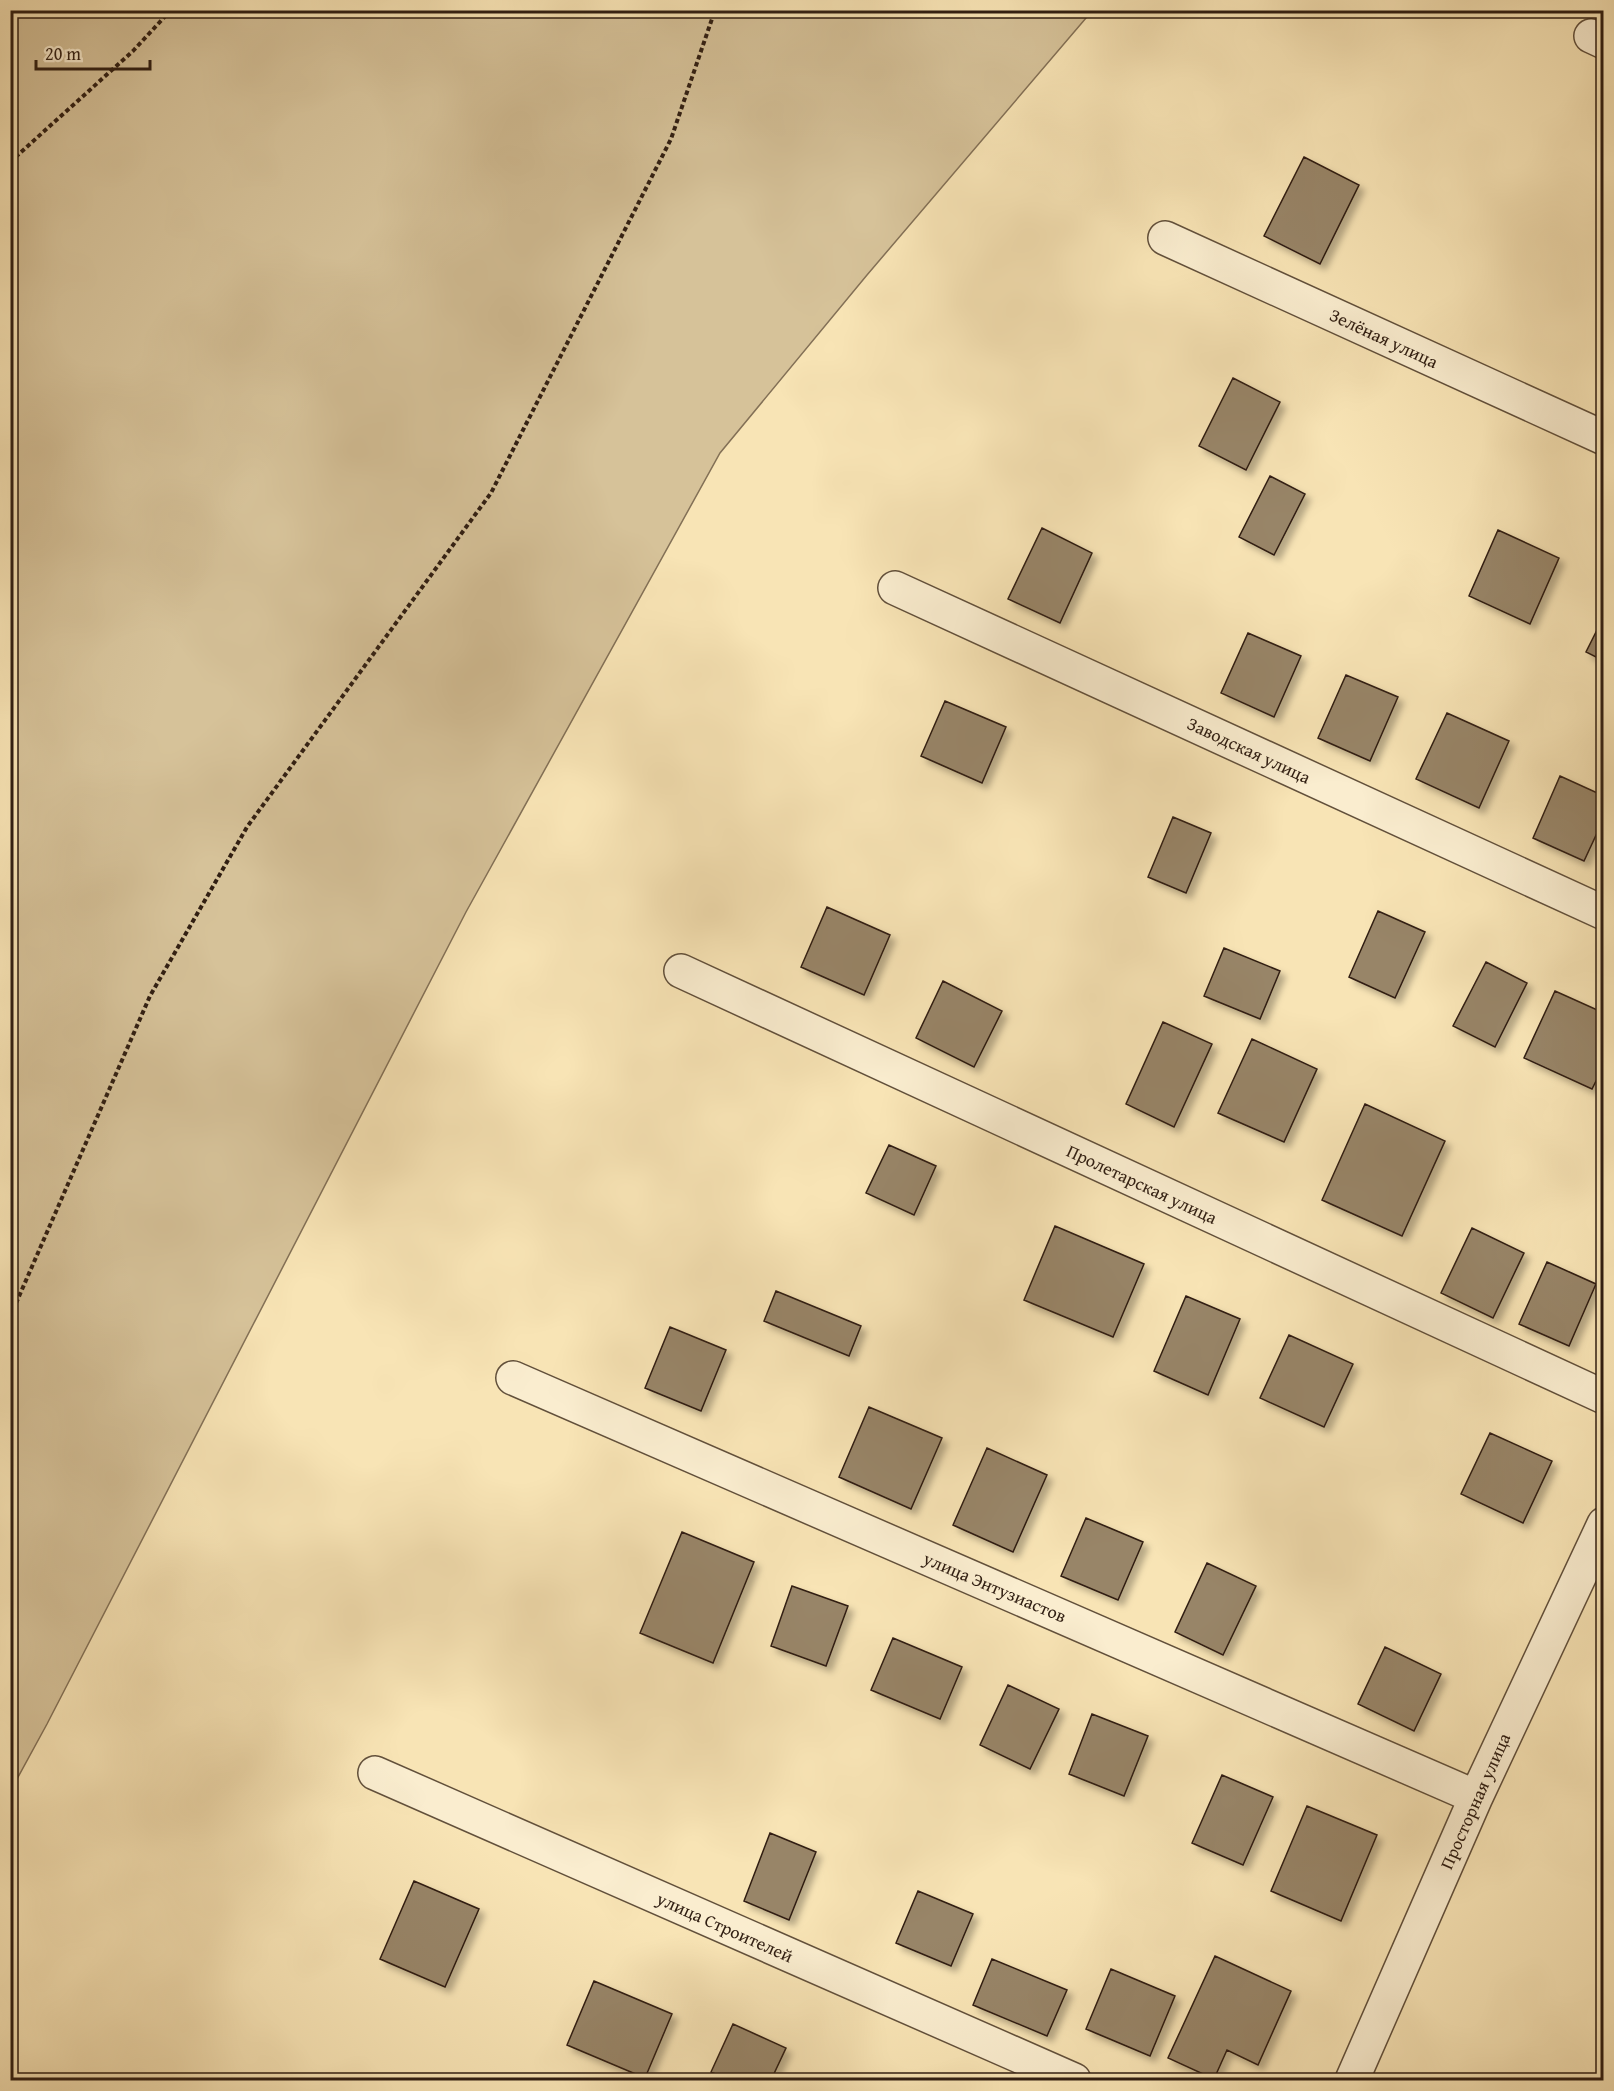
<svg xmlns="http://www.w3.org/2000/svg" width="1614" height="2091" font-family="'Gentium Book Plus',serif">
<defs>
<filter id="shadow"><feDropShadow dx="5.5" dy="5.5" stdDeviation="3" flood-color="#0004"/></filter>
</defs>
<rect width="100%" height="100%" fill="#f8e4b5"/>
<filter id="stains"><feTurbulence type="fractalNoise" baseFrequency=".00333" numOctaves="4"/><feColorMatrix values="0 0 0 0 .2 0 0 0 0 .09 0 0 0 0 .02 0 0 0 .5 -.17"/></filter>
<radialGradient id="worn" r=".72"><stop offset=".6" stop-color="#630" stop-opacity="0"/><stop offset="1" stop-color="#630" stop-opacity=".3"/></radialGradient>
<path fill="#d6c299" stroke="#837056" stroke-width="1.5" d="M 10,11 L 1092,11 L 867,275 L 720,453 L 466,912 L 47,1724 L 11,1790 Z"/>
<path fill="#988567" stroke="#301e12" stroke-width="1.5" filter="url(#shadow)" d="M 1304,157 L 1359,185 L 1320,264 L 1264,236 Z
M 1233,378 L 1280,402 L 1246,470 L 1199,446 Z
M 1270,476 L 1305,494 L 1274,555 L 1239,537 Z
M 1042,528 L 1092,553 L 1060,623 L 1008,599 Z
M 1498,530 L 1559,558 L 1530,624 L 1469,596 Z
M 1604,616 L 1604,661 L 1586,652 Z
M 1248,633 L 1301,656 L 1274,717 L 1221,693 Z
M 1346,675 L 1398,697 L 1370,761 L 1318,738 Z
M 945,701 L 1006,727 L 982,783 L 921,756 Z
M 1447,713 L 1509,741 L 1479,808 L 1416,779 Z
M 1560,776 L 1604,796 L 1604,818 L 1584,861 L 1533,838 Z
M 1173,817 L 1211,833 L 1186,893 L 1148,877 Z
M 827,907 L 890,935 L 864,995 L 801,967 Z
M 1378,911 L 1425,932 L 1395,998 L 1349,977 Z
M 1224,948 L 1280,971 L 1260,1019 L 1204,996 Z
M 1486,962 L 1527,983 L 1495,1047 L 1453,1026 Z
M 943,981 L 1002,1011 L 974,1067 L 916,1038 Z
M 1555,991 L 1604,1013 L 1604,1065 L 1592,1089 L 1524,1058 Z
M 1163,1022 L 1212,1044 L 1174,1127 L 1126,1104 Z
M 1252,1039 L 1317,1069 L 1284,1142 L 1218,1113 Z
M 1365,1104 L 1445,1141 L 1402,1236 L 1322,1200 Z
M 889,1145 L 936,1166 L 914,1215 L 866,1193 Z
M 1055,1226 L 1144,1264 L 1113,1337 L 1024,1300 Z
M 1472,1228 L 1524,1253 L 1493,1318 L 1441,1293 Z
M 1547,1262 L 1596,1284 L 1569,1346 L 1519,1324 Z
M 776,1291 L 861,1326 L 849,1356 L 764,1321 Z
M 1186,1296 L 1240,1319 L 1208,1395 L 1154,1371 Z
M 670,1327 L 726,1350 L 701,1411 L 645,1388 Z
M 1289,1335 L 1353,1364 L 1324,1427 L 1260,1398 Z
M 869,1407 L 942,1438 L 911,1509 L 839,1477 Z
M 1490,1433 L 1552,1461 L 1523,1523 L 1461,1494 Z
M 987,1448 L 1047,1475 L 1013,1552 L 953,1525 Z
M 1086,1518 L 1143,1542 L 1118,1600 L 1061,1576 Z
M 682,1532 L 754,1562 L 713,1663 L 640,1633 Z
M 1207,1563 L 1256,1586 L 1223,1655 L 1175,1632 Z
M 792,1586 L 848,1606 L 826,1666 L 771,1646 Z
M 893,1638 L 962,1667 L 940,1719 L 871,1690 Z
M 1385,1647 L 1441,1674 L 1414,1731 L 1358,1704 Z
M 1008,1685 L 1059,1709 L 1030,1769 L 980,1745 Z
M 1092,1714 L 1148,1736 L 1124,1796 L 1069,1774 Z
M 1222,1775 L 1273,1797 L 1243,1865 L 1192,1843 Z
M 1307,1806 L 1377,1835 L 1341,1921 L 1271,1891 Z
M 770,1833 L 816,1852 L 789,1920 L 744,1901 Z
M 414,1881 L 479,1909 L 445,1987 L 380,1959 Z
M 918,1891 L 973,1914 L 951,1966 L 896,1943 Z
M 1215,1956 L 1291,1991 L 1258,2065 L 1227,2050 L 1214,2079 L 1168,2058 Z
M 992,1959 L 1067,1990 L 1047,2036 L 973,2005 Z
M 1111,1969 L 1175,1996 L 1150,2056 L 1086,2029 Z
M 594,1981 L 672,2014 L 645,2078 L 567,2045 Z
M 733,2024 L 786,2048 L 771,2080 L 729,2080 L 711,2072 Z"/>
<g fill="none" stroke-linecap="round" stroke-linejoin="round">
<defs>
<path id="minor" d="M 1591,36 L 1604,42
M 1165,238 L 1604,438
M 895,588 L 1604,913
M 681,971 L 1604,1397
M 513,1378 L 1476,1797
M 375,1773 L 1074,2080
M 1352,2080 L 1476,1797 L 1604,1524"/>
</defs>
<use href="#minor" stroke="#62503b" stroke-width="36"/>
<path stroke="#301e12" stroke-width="4" stroke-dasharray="4.5 3" stroke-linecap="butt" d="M 10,162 L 133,51 L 171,10
M 10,1317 L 150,996 L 247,827 L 491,493 L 671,139 L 715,10"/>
<use href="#minor" stroke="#faedcf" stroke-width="33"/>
</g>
<g text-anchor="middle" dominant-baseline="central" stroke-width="6" stroke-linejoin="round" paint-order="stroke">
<g font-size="18" fill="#301e12" stroke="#faedcf">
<text transform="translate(1384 338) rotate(25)">Зелёная улица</text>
<text transform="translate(1249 750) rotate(25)">Заводская улица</text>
<text transform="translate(1142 1184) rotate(25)">Пролетарская улица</text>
<text transform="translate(995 1587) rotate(23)">улица Энтузиастов</text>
<text transform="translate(1475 1801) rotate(-66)">Просторная улица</text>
<text transform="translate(725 1927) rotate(24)">улица Строителей</text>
</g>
</g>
<rect width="1614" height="2091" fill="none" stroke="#f8e4b5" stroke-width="36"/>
<rect x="12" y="12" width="1590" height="2067" fill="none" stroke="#301e12" stroke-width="3"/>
<rect x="18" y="18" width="1578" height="2055" fill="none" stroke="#301e12" stroke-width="1.5"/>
<path d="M36 60v9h114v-9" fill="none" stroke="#301e12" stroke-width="3"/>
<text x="45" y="60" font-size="18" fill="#301e12" stroke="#faedcf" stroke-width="4.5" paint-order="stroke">20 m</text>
<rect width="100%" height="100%" filter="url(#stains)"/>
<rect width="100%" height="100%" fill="url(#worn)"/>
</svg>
